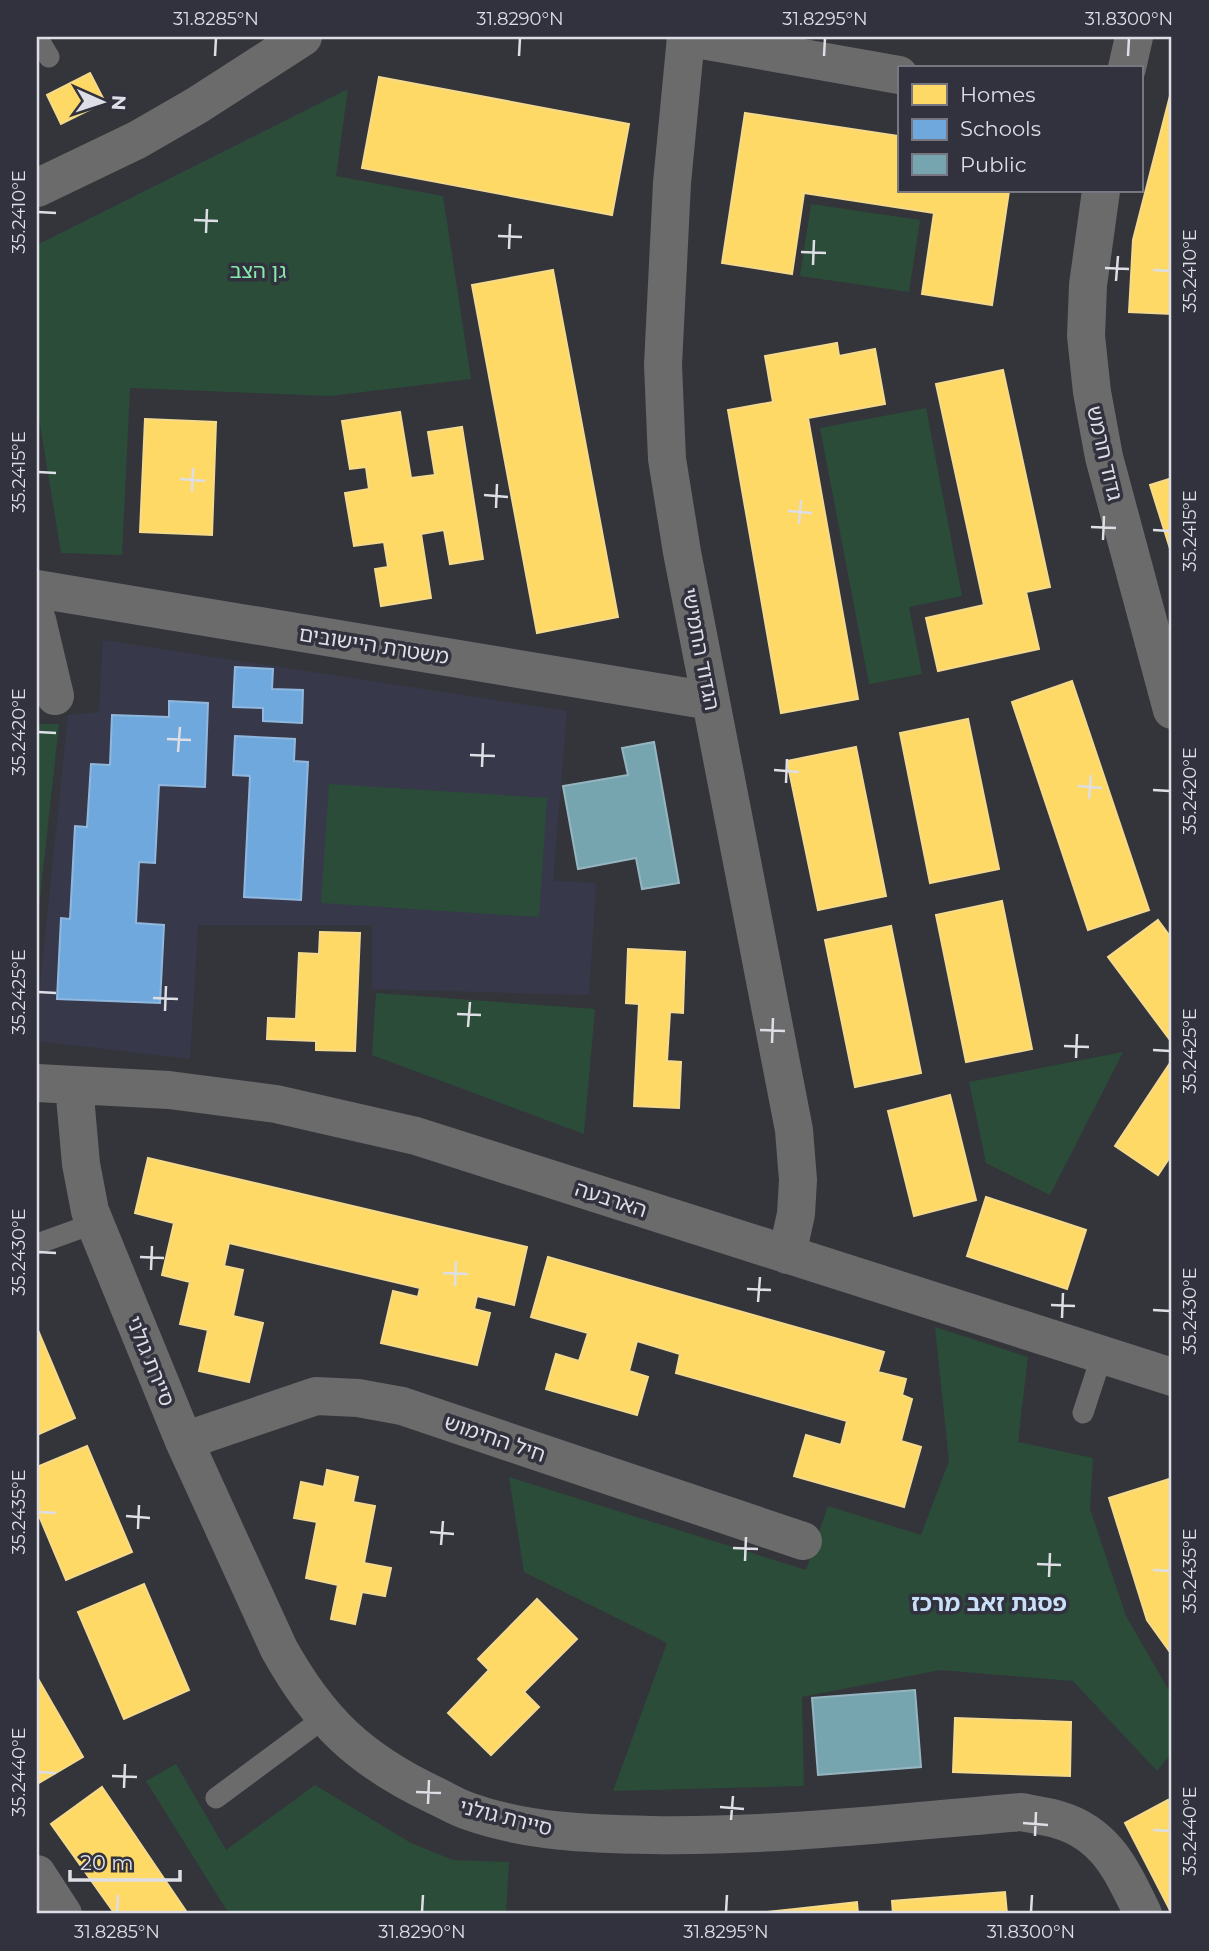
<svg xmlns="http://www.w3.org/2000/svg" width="1209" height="1951" font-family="Montserrat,'Noto Sans Hebrew',sans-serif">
<rect width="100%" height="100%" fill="#34353b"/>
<path fill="#37394a" d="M 103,640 L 567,711 L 553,881 L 596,883 L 589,995 L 372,989 L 372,925 L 198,925 L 190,1059 L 37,1041 L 37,1015 L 68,715 L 99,712 Z"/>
<path fill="#2a4c38" d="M 348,89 L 336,176 L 443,196 L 471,379 L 330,396 L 130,388 L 122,555 L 61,553 L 37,406 L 37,248 L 39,244 Z
M 811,204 L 920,220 L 909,292 L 800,276 Z
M 926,408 L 962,596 L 909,607 L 922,674 L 869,684 L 820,428 Z
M 37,724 L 59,724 L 37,925 Z
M 329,784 L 547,798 L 539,917 L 321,903 Z
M 376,993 L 595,1009 L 584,1134 L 372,1055 Z
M 1123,1052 L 1050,1195 L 986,1163 L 969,1082 Z
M 935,1327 L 1028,1357 L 1018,1442 L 1093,1458 L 1090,1509 L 1126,1616 L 1172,1696 L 1172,1752 L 1157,1771 L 1073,1681 L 940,1670 L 802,1697 L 804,1786 L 613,1791 L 667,1643 L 524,1572 L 509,1477 L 806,1570 L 828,1506 L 921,1535 L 949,1461 Z
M 176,1764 L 226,1850 L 315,1785 L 411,1843 L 453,1860 L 509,1862 L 506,1914 L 229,1914 L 146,1781 Z"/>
<path fill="#ffd966" stroke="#f5da8c" stroke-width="2" d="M 90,73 L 105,102 L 61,124 L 47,95 Z
M 379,77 L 629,124 L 612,215 L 362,168 Z
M 1172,88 L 1172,314 L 1129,312 L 1133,240 Z
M 745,113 L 899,136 L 899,191 L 1009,191 L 992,305 L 922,294 L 934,213 L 804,193 L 792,274 L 722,263 Z
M 553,270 L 618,617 L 537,633 L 472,285 Z
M 837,343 L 839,356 L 875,349 L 885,404 L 808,418 L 858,699 L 781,713 L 728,410 L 773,402 L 765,356 Z
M 1003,370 L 1050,587 L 1026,592 L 1039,649 L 938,671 L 926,618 L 984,605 L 936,384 Z
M 400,412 L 411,478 L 435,475 L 428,432 L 462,427 L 483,559 L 450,564 L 444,530 L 421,534 L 431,598 L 381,606 L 375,569 L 388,567 L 384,542 L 354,546 L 345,493 L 369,489 L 366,467 L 350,469 L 342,421 Z
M 145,419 L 216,422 L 212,535 L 140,532 Z
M 1172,478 L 1172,555 L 1150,485 Z
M 1072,681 L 1149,910 L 1088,930 L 1012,702 Z
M 968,719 L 999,869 L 930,883 L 900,733 Z
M 856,747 L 886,896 L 818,910 L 787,761 Z
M 1002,901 L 1032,1049 L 966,1062 L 936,915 Z
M 1158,920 L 1172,939 L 1172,1039 L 1170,1040 L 1108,957 Z
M 891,926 L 921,1073 L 855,1087 L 825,940 Z
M 320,932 L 360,933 L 355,1051 L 316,1050 L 316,1041 L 267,1039 L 268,1018 L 296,1019 L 299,953 L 319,954 Z
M 628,949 L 685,952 L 683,1013 L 670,1012 L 667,1061 L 681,1062 L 679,1108 L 634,1106 L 639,1004 L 626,1003 Z
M 1172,1060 L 1172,1154 L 1158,1175 L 1115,1146 Z
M 950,1095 L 976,1200 L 914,1216 L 888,1111 Z
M 148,1158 L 527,1247 L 514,1305 L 477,1296 L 474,1309 L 490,1313 L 477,1365 L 381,1343 L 393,1291 L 418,1297 L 420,1288 L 229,1243 L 224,1266 L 243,1270 L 233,1316 L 263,1323 L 249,1382 L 199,1371 L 208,1330 L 180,1324 L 190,1282 L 162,1275 L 174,1223 L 135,1213 Z
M 986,1197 L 1086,1230 L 1067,1289 L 967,1256 Z
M 548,1257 L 884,1352 L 878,1372 L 906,1379 L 902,1395 L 912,1399 L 901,1441 L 921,1447 L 904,1507 L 794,1476 L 806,1435 L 841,1445 L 847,1421 L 676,1373 L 680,1354 L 637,1341 L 629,1371 L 648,1377 L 637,1415 L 546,1389 L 556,1354 L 579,1361 L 588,1333 L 531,1317 Z
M 37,1328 L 75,1418 L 37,1435 Z
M 87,1446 L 132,1552 L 66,1580 L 37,1511 L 37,1467 Z
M 327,1470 L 358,1477 L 353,1502 L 375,1506 L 364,1563 L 391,1568 L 385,1596 L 362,1592 L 355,1624 L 331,1619 L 338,1585 L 306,1578 L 317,1522 L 294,1518 L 301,1482 L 324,1487 Z
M 1172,1478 L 1172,1655 L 1147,1620 L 1109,1498 Z
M 144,1584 L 189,1690 L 124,1719 L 78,1612 Z
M 537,1599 L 577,1639 L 524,1692 L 539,1707 L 491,1755 L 448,1713 L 489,1670 L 478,1659 Z
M 37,1677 L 83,1757 L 37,1784 Z
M 955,1718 L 1071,1722 L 1070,1776 L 953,1772 Z
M 102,1787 L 188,1914 L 115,1914 L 51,1824 Z
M 1168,1800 L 1172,1809 L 1172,1914 L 1125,1823 Z
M 1005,1892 L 1007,1914 L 893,1914 L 892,1901 Z
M 857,1902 L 858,1914 L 749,1914 L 795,1909 Z"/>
<path fill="#6fa8dc" stroke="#90b8df" stroke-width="2" d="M 235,667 L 273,669 L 272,689 L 303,690 L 302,723 L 263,721 L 263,708 L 233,707 Z
M 169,701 L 208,703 L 205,787 L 159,785 L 155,863 L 139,862 L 136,923 L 164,925 L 160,1003 L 57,999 L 61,918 L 70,919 L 75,826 L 87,827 L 91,764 L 110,765 L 112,715 L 169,717 Z
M 235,736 L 295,739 L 294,761 L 308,762 L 301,900 L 244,897 L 250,776 L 233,775 Z"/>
<path fill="#76a5af" stroke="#95b6c0" stroke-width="2" d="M 654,742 L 679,883 L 642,889 L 636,858 L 578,869 L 563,786 L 628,775 L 622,748 Z
M 915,1690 L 921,1767 L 818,1775 L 812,1698 Z"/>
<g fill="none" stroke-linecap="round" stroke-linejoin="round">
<path stroke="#6c6b6b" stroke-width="21" d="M 37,37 L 49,57
M 37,1244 L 95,1223
M 1083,1413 L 1102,1355
M 216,1798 L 324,1718"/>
<path stroke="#6c6b6b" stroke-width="38" d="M 685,37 L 899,75
M 686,37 L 672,183 L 663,365 L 667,459 L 682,552 L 794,1130 L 798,1180 L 796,1214 L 787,1255
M 1127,68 L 1134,37
M 37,188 L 137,140 L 196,106 L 303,37
M 1101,191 L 1088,285 L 1086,336 L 1092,392 L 1104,457 L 1172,710
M 37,589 L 711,701
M 37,620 L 55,696
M 37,1083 L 169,1090 L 276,1104 L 416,1136 L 1172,1377
M 74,1085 L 81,1164 L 90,1211 L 184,1441 L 279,1649 C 319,1721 360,1760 434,1795 C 445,1800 456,1807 468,1811 C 526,1832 590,1834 651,1835 C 775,1837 898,1822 1022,1812 C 1034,1815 1047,1816 1059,1820 C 1107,1834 1123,1873 1143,1914
M 184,1441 L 316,1396 L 358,1398 L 402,1406 L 803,1541"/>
<path stroke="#6c6b6b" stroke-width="38" d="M 37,1874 L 63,1914"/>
</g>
<path fill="none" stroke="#dddee6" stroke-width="2.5" d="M 215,56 L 216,38M 519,56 L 520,38M 824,56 L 825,38M 1128,56 L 1129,38M 38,212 L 56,213M 194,220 L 218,221M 206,233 L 207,209M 498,236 L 522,237M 509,249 L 510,224M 801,252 L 826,253M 813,265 L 814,240M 1105,268 L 1129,269M 1153,270 L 1170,271M 1116,281 L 1118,256M 38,472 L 56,473M 180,479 L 205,481M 192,492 L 193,468M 484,495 L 508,497M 496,508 L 497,484M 788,511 L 812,513M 799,524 L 801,500M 1091,527 L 1116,528M 1153,530 L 1170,531M 1103,540 L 1104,516M 38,732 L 56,733M 167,739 L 191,740M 178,752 L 180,727M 470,755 L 495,756M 482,767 L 483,743M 774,770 L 799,772M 786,783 L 787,759M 1078,786 L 1102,788M 1153,790 L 1170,791M 1089,799 L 1091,775M 38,992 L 56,993M 153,998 L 178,999M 165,1011 L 166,986M 457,1014 L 481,1015M 468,1027 L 470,1002M 760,1030 L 785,1031M 772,1043 L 773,1018M 1064,1046 L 1089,1047M 1153,1050 L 1170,1051M 1076,1058 L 1077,1034M 38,1252 L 56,1253M 140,1257 L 164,1258M 151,1270 L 152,1246M 443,1273 L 468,1274M 455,1286 L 456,1261M 747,1289 L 771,1290M 758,1302 L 760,1277M 1051,1305 L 1075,1306M 1153,1310 L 1170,1311M 1062,1318 L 1063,1293M 38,1512 L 56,1513M 126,1516 L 150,1518M 138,1529 L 139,1505M 430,1532 L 454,1534M 441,1545 L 443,1521M 733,1548 L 758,1549M 745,1561 L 746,1537M 1037,1564 L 1061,1565M 1153,1570 L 1170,1571M 1049,1577 L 1050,1553M 38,1772 L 56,1773M 112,1776 L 137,1777M 124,1788 L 125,1764M 416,1792 L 441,1793M 428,1804 L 429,1780M 720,1807 L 744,1809M 731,1820 L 733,1796M 1023,1823 L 1048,1825M 1153,1830 L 1170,1831M 1035,1836 L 1036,1812M 117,1912 L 118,1895M 422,1912 L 423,1895M 726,1912 L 727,1895M 1031,1912 L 1032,1895"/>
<g text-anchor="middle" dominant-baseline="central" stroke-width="7" stroke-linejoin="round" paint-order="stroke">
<g font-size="21" fill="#85eaab" stroke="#31323e">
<text x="258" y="270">גן הצב</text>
</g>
<g font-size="21" fill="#dddee6" stroke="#31323e">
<text transform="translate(1105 453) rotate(77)">גדוד חרמש</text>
<text transform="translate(374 645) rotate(9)">משטרת היישובים</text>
<text transform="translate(701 649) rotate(79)">הגדוד החמישי</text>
<text transform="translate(611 1199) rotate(18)">הארבעה</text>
<text transform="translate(151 1361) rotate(68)">סיירת גולני</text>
<text transform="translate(495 1438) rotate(19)">חיל החימוש</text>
<text transform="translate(506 1817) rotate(14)">סיירת גולני</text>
</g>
<g font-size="23" font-weight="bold" fill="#cae0f8" stroke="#31323e">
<text x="989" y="1603">פסגת זאב מרכז</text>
</g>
</g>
<rect width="1209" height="1951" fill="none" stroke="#31323e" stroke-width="77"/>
<rect x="898" y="66" width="245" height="126" fill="#31323e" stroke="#767781" stroke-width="2"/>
<rect x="912" y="84" width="35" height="21" fill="#ffd966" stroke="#767781" stroke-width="2"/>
<text x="960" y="102" font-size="21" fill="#dddee6">Homes</text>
<rect x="912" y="119" width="35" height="21" fill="#6fa8dc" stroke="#767781" stroke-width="2"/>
<text x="960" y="136" font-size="21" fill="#dddee6">Schools</text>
<rect x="912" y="154" width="35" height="21" fill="#76a5af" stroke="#767781" stroke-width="2"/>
<text x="960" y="172" font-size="21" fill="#dddee6">Public</text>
<g transform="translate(102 102) rotate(93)" stroke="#31323e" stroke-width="5" paint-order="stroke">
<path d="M0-5L12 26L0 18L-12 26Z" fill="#dddee6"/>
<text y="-10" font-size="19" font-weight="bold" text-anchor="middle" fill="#dddee6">N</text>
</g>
<path d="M70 1870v10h110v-10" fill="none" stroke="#dddee6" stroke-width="3.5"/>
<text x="80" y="1870" font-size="21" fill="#dddee6" stroke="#31323e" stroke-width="5" paint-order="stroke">20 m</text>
<rect x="38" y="38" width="1132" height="1874" fill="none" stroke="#dddee6" stroke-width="2.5"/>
<g font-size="18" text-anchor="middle" fill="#dddee6">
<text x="216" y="25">31.8285°N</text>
<text x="520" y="25">31.8290°N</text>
<text x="825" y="25">31.8295°N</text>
<text x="1129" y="25">31.8300°N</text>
<text transform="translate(19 212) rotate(-90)" y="6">35.2410°E</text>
<text transform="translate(1190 271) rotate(-90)" y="6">35.2410°E</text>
<text transform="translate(19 472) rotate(-90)" y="6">35.2415°E</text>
<text transform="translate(1190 531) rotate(-90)" y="6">35.2415°E</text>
<text transform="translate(19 732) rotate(-90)" y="6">35.2420°E</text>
<text transform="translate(1190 791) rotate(-90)" y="6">35.2420°E</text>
<text transform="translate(19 992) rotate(-90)" y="6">35.2425°E</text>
<text transform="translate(1190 1051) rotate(-90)" y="6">35.2425°E</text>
<text transform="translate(19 1252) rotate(-90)" y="6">35.2430°E</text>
<text transform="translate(1190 1311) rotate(-90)" y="6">35.2430°E</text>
<text transform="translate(19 1512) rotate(-90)" y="6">35.2435°E</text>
<text transform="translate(1190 1571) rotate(-90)" y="6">35.2435°E</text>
<text transform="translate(19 1772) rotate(-90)" y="6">35.2440°E</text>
<text transform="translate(1190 1831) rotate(-90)" y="6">35.2440°E</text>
<text x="117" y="1938">31.8285°N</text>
<text x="422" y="1938">31.8290°N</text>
<text x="726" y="1938">31.8295°N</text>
<text x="1031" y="1938">31.8300°N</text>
</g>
</svg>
